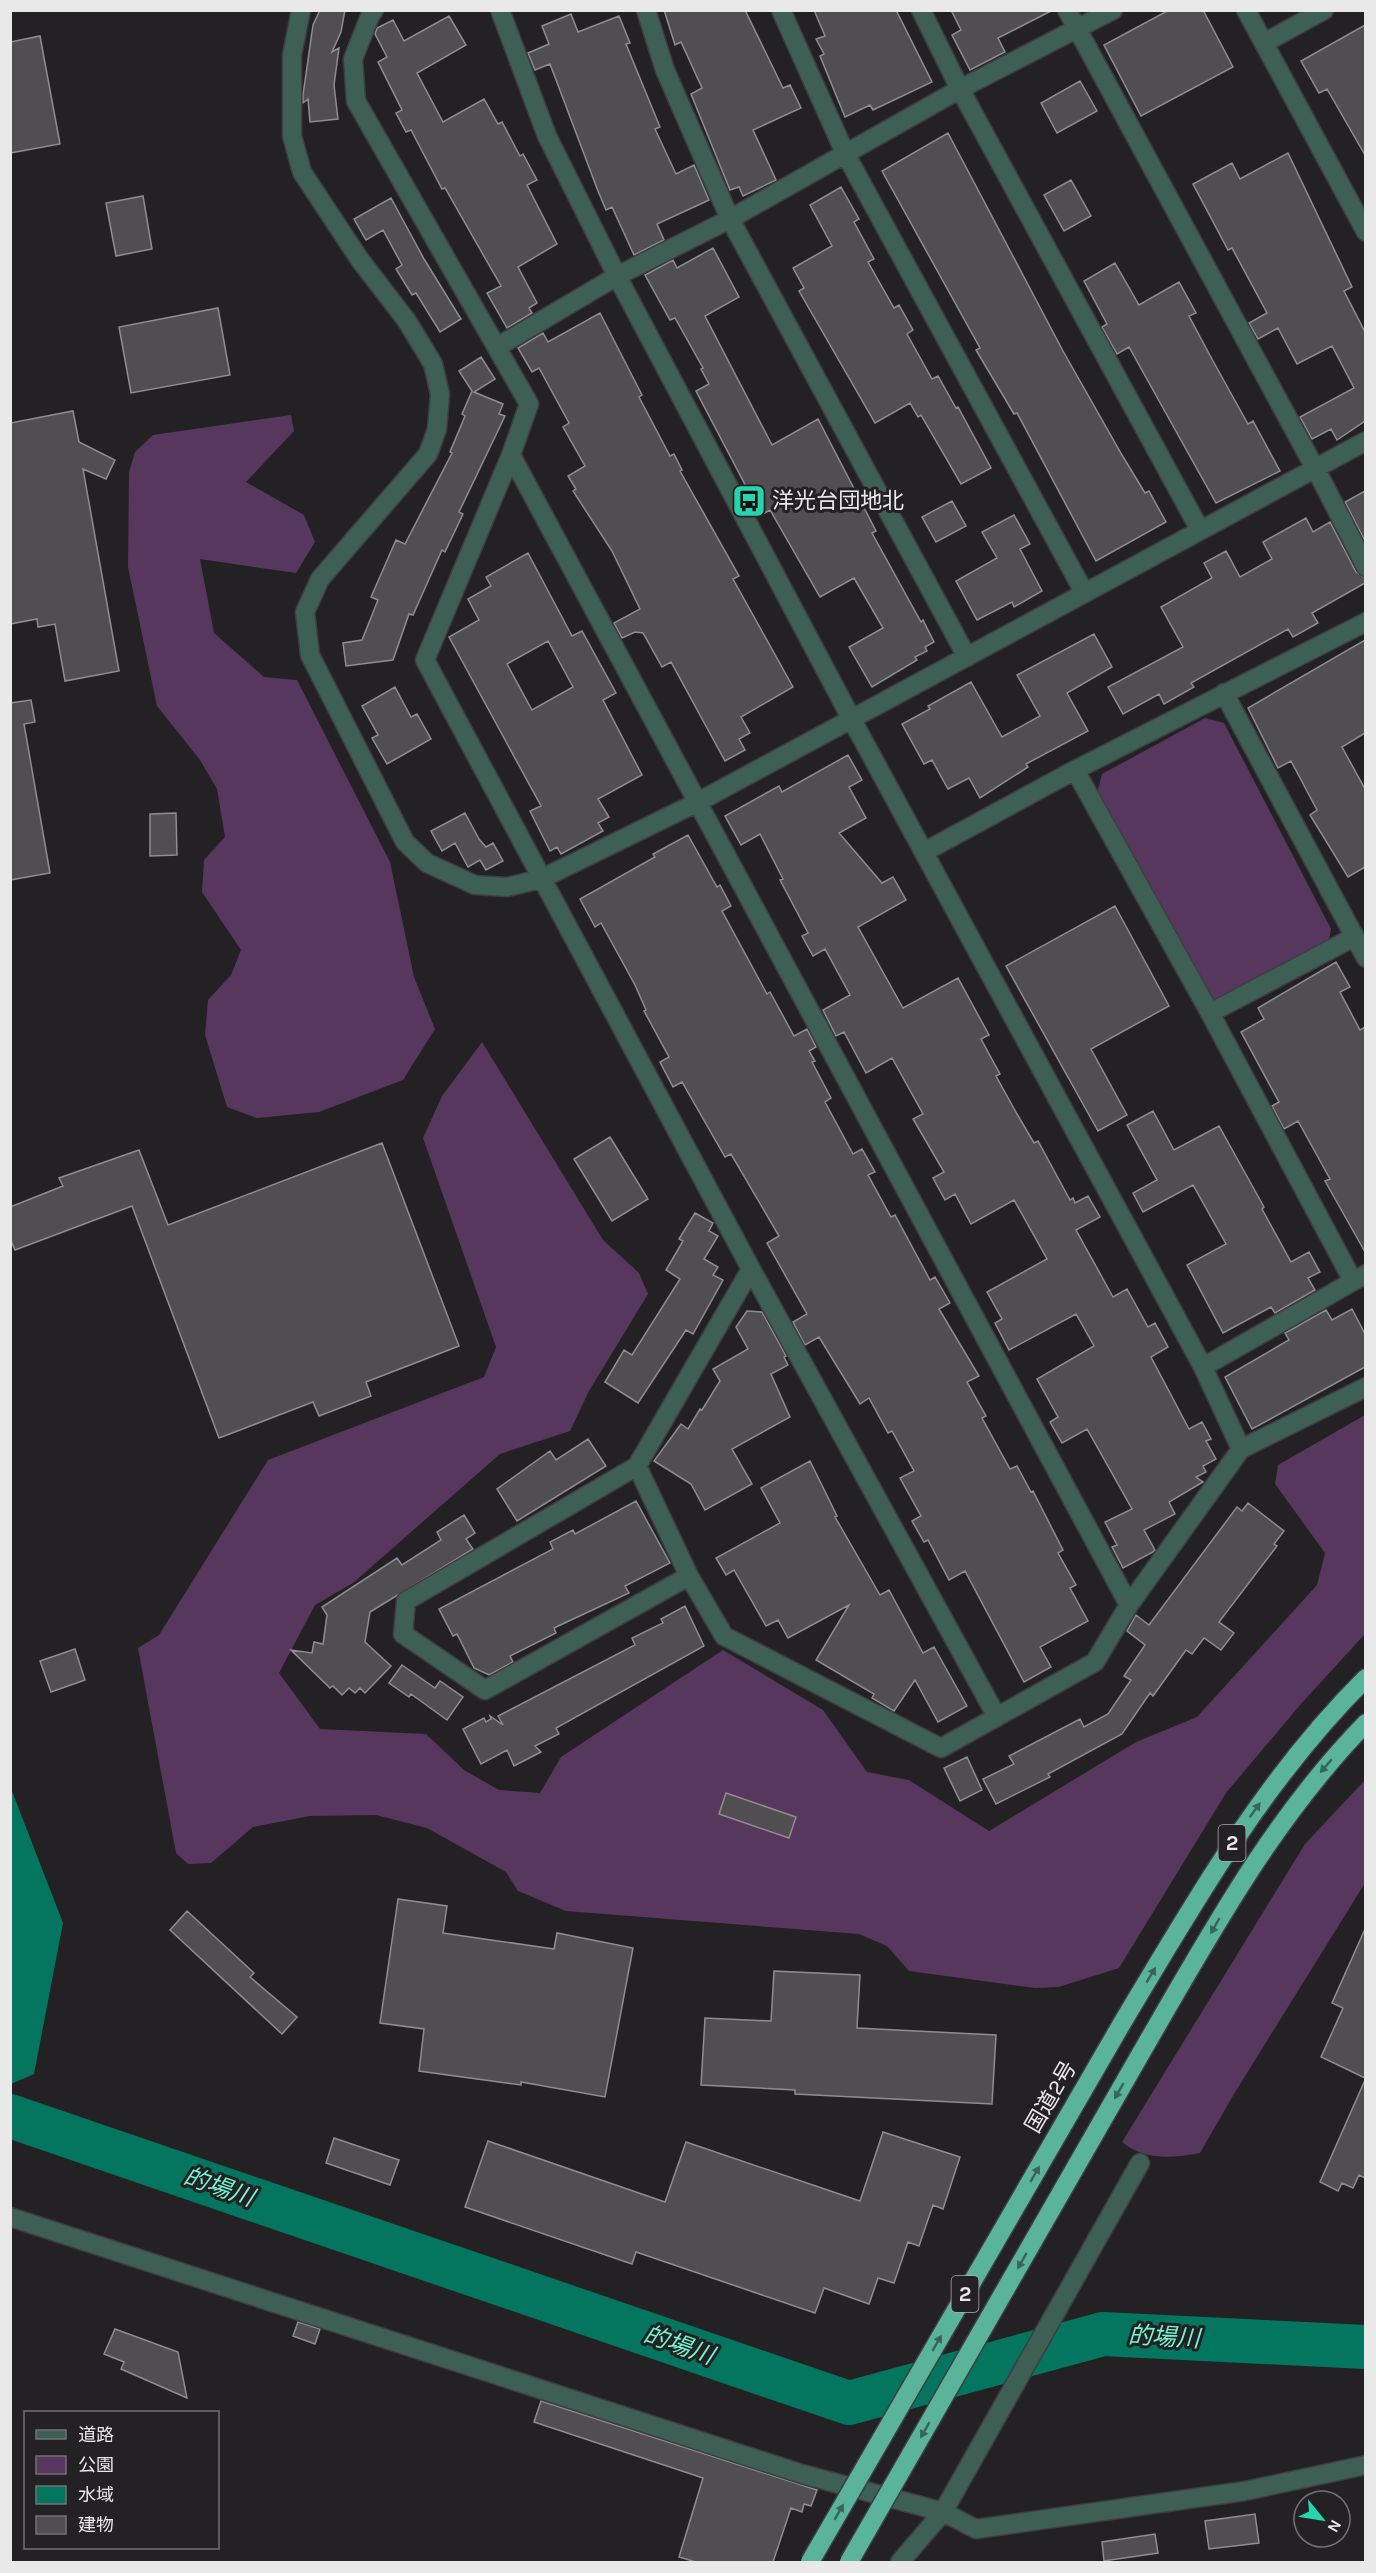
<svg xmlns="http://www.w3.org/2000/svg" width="1376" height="2573" font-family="Karla,'Noto Sans JP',sans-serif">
<rect width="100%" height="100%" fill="#232123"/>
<path fill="#57375d" d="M 291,415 L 294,431 L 246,482 L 304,515 L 315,542 L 296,573 L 200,559 L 214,633 L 264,677 L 297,680 L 390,862 L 414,977 L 435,1029 L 403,1080 L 319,1112 L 257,1118 L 227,1107 L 205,1035 L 208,1000 L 231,975 L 241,950 L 202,892 L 204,860 L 225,837 L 217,789 L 200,760 L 157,706 L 128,567 L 129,472 L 135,452 L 153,435 Z
M 1205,718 L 1224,723 L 1331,929 L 1329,941 L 1219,1001 L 1207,997 L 1097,793 L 1102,774 Z
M 482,1042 L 603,1240 L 639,1273 L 648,1294 L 589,1391 L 570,1431 L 500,1454 L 353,1583 L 315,1605 L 279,1673 L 320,1729 L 426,1734 L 464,1770 L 499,1790 L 540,1793 L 561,1757 L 723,1650 L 823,1710 L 867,1772 L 909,1780 L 989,1831 L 1136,1742 L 1197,1717 L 1317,1585 L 1325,1553 L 1275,1484 L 1278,1465 L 1365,1415 L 1365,1634 L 1300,1705 L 1226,1793 L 1119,1968 L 1059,1987 L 1035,1988 L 909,1971 L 887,1946 L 859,1934 L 566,1911 L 518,1891 L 506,1872 L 427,1828 L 376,1815 L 310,1816 L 253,1827 L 211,1863 L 188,1864 L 176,1853 L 138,1648 L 159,1635 L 268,1460 L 484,1377 L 496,1347 L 423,1138 L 442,1096 Z
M 1365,1780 L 1365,1883 L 1234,2094 L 1200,2153 C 1174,2158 1144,2161 1122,2142 L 1305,1844 Z"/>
<path fill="#04765f" d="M 10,1786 L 63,1923 L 34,2074 L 11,2084 Z"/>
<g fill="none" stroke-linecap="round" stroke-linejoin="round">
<path stroke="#04765f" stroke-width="44" d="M 10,2116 L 849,2403 L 1103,2334 L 1366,2347"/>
</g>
<path fill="#504e51" stroke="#8f8d8f" stroke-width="1.5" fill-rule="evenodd" d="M 320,10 L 345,10 L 341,32 L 332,52 L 339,48 L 334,85 L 338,119 L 310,122 L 308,99 L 303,103 L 303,95 L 313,25 Z
M 664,10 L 745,10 L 783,88 L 790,85 L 801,108 L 753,130 L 776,180 L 743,196 L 739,187 L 730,190 L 691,94 L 702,88 L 681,42 L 675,45 Z
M 814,10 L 896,10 L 932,82 L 873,110 L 870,105 L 845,117 L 820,56 L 824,54 L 816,39 L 825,36 Z
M 951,10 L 1053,10 L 998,38 L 1005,52 L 970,70 L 952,35 L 961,30 Z
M 1169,10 L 1203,10 L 1233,67 L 1141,116 L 1104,45 Z
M 571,14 L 578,32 L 619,16 L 630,43 L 626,44 L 660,127 L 655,129 L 676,174 L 694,165 L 709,200 L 657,224 L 664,240 L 634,255 L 612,207 L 606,210 L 598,191 L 550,64 L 535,70 L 528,53 L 549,44 L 542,26 Z
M 449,16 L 466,45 L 417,73 L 443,122 L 484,99 L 498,124 L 502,122 L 520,156 L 523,154 L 537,180 L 527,185 L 557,244 L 518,267 L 537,303 L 529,308 L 532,313 L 507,328 L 487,293 L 501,286 L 445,188 L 442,189 L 411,130 L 406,132 L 396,113 L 402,110 L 378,62 L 387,57 L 375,34 L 377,28 L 393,20 L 404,41 Z
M 1365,25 L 1365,155 L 1327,89 L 1319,93 L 1301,61 Z
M 40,36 L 60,144 L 10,153 L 10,42 Z
M 1080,81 L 1097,111 L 1057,133 L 1041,103 Z
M 948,133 L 1063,351 L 1122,455 L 1145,493 L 1149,491 L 1166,522 L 1096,561 L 1017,413 L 1014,414 L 976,350 L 980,348 L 882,171 Z
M 1288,153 L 1352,287 L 1344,291 L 1365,332 L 1365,421 L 1337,440 L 1331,429 L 1312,439 L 1300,417 L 1354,388 L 1332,346 L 1297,364 L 1278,328 L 1258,339 L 1249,323 L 1267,313 L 1232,248 L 1228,250 L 1193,184 L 1232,163 L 1240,179 Z
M 1071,180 L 1091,216 L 1064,231 L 1044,195 Z
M 841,187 L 859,219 L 854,222 L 874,259 L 868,262 L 894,308 L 899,305 L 913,330 L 907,334 L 932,379 L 938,376 L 956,408 L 958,407 L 991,468 L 961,484 L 921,415 L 918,417 L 910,403 L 875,423 L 799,291 L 804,288 L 793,268 L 832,246 L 810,205 Z
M 143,196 L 152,249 L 116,256 L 106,203 Z
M 391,198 L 424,259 L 461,319 L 440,332 L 416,293 L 412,295 L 396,269 L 402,265 L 383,230 L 366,240 L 354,219 Z
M 713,248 L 739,297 L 705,316 L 772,445 L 818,419 L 876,531 L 872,533 L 921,622 L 923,620 L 934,642 L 925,647 L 927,651 L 915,657 L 917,660 L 872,687 L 849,647 L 883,628 L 854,578 L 820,597 L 770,510 L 761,515 L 696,391 L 709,384 L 701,369 L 703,368 L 675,318 L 670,320 L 645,275 L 673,260 L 677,268 Z
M 1115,263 L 1139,305 L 1179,282 L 1196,313 L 1189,316 L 1213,361 L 1248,424 L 1253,421 L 1280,471 L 1216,503 L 1129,347 L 1117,354 L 1102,327 L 1107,324 L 1084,281 Z
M 218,308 L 230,375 L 131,393 L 119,327 Z
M 600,313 L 642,395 L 639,397 L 670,456 L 674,454 L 682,470 L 680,471 L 739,576 L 733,579 L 793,687 L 741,717 L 750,733 L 739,739 L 745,750 L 725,761 L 671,662 L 662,667 L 643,633 L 635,632 L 622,638 L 614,623 L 640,609 L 612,551 L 573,491 L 576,489 L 568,476 L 585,466 L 563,427 L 569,423 L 539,368 L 532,372 L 518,348 L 543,333 L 548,342 Z
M 481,357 L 495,379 L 474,392 L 503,404 L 499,414 L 505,416 L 459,512 L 463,514 L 445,552 L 442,550 L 413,615 L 409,614 L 393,660 L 346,666 L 343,643 L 362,640 L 378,600 L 371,597 L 396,540 L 405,544 L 452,453 L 450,452 L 465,416 L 462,414 L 472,391 L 459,371 Z
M 73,411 L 79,442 L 115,460 L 106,479 L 83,469 L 119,671 L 65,681 L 55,624 L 38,627 L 37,619 L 10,624 L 10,423 Z
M 1365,491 L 1365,541 L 1345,502 Z
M 952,501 L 966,526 L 936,542 L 922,517 Z
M 1014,515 L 1030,544 L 1020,549 L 1042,591 L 1014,607 L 1012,602 L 977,620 L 956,581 L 997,558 L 982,532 Z
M 1306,518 L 1313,532 L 1330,522 L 1356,572 L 1365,578 L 1365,583 L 1312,613 L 1318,623 L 1293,637 L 1288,629 L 1191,683 L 1194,687 L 1164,704 L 1159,694 L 1123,714 L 1108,687 L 1183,647 L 1161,607 L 1212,578 L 1204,563 L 1226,551 L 1240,577 L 1272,559 L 1263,542 Z
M 528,553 L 572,636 L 582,631 L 616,693 L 603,700 L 642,775 L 598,799 L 609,817 L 598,823 L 603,831 L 561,854 L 557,847 L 550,851 L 530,811 L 541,806 L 449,637 L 479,620 L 468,599 L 491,586 L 486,577 ZM 548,641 L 573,687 L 532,710 L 507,664 Z
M 1094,634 L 1112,667 L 1067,693 L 1088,731 L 1026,764 L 1028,767 L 980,798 L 969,778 L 948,789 L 932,760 L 924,764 L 902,724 L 930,709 L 928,706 L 971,682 L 1002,737 L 1040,716 L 1017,675 Z
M 1365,640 L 1365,733 L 1342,747 L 1365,789 L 1365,867 L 1348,877 L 1310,815 L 1317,810 L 1291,761 L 1278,768 L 1248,708 Z
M 395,687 L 411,717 L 417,714 L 431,739 L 387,764 L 372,738 L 378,735 L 362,706 Z
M 31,700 L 35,722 L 24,724 L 50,873 L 10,880 L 10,703 Z
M 848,755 L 862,780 L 849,787 L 866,818 L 839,833 L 882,883 L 893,877 L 906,900 L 858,927 L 903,1008 L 958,978 L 989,1035 L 981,1039 L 1000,1074 L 996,1076 L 1017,1114 L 1034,1143 L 1038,1141 L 1070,1200 L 1073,1198 L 1075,1203 L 1088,1196 L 1100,1217 L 1076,1230 L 1113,1297 L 1127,1289 L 1148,1327 L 1155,1323 L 1168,1347 L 1151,1357 L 1189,1429 L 1202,1422 L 1211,1439 L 1206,1441 L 1216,1459 L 1203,1466 L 1206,1472 L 1196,1477 L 1203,1482 L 1169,1502 L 1175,1514 L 1144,1530 L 1155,1550 L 1153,1552 L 1123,1568 L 1112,1547 L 1117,1545 L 1105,1522 L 1132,1509 L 1087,1429 L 1062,1443 L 1050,1422 L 1058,1417 L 1037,1379 L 1094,1346 L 1076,1314 L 1009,1350 L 995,1323 L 1002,1319 L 987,1292 L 1047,1259 L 1014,1200 L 971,1224 L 955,1194 L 945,1200 L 933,1178 L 944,1172 L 913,1119 L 923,1114 L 892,1058 L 866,1073 L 844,1032 L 836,1036 L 823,1010 L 850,995 L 825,949 L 813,956 L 802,936 L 808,933 L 780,880 L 783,879 L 760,834 L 741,845 L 725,816 L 779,786 L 782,792 Z
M 176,813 L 177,855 L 150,856 L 150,814 Z
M 465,813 L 479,839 L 486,847 L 493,843 L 503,861 L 486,870 L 480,860 L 468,867 L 455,843 L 442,851 L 431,831 Z
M 688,835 L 717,887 L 720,885 L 731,906 L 722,911 L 767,994 L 770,992 L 794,1036 L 807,1029 L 816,1047 L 809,1051 L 815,1061 L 812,1062 L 831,1098 L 825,1102 L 853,1154 L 862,1149 L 875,1172 L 868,1175 L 891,1217 L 895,1215 L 930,1280 L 935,1277 L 950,1303 L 939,1309 L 979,1376 L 967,1382 L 986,1416 L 982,1418 L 1010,1469 L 1017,1466 L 1031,1492 L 1033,1491 L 1063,1550 L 1058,1553 L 1076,1585 L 1070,1588 L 1088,1621 L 1040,1647 L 1051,1667 L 1024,1682 L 965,1571 L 949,1580 L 928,1540 L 924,1542 L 912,1521 L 921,1516 L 900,1478 L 914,1471 L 892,1431 L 888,1433 L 869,1398 L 860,1404 L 819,1337 L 805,1345 L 793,1322 L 807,1314 L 767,1243 L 779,1236 L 731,1154 L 725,1157 L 682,1082 L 673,1087 L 660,1062 L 669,1057 L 644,1011 L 646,1010 L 635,985 L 601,923 L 595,927 L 580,899 L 655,857 L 653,854 Z
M 1115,906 L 1169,1006 L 1091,1049 L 1127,1115 L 1098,1131 L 1006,966 Z
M 1336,962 L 1350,987 L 1340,992 L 1360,1030 L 1365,1027 L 1365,1252 L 1325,1181 L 1330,1179 L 1298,1121 L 1284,1129 L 1272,1106 L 1279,1102 L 1241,1032 L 1264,1019 L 1258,1008 Z
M 1153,1111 L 1174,1150 L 1219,1126 L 1264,1207 L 1262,1209 L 1291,1262 L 1309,1252 L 1320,1272 L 1308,1278 L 1315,1290 L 1275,1313 L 1271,1307 L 1223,1333 L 1187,1265 L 1226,1244 L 1193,1185 L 1143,1212 L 1133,1193 L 1157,1180 L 1127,1125 Z
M 610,1137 L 648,1199 L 612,1221 L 574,1159 Z
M 382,1143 L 459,1346 L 366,1382 L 371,1396 L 319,1416 L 313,1402 L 219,1438 L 132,1206 L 15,1250 L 10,1238 L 10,1207 L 63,1186 L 59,1178 L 139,1150 L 168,1225 Z
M 695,1213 L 713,1223 L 709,1231 L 718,1236 L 704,1259 L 718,1267 L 713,1275 L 723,1280 L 693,1334 L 686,1330 L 638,1403 L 605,1382 L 624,1350 L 632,1355 L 680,1279 L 666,1270 L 683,1241 L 679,1239 Z
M 1352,1309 L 1365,1334 L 1365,1367 L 1252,1429 L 1225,1377 L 1289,1340 L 1285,1333 L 1326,1310 L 1332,1320 Z
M 747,1311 L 762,1312 L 786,1356 L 784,1357 L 788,1365 L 771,1374 L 790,1417 L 732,1449 L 752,1484 L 705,1510 L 691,1484 L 654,1461 L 681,1424 L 688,1429 L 700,1409 L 702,1410 L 720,1381 L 713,1369 L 748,1349 L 736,1327 Z
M 588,1439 L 606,1466 L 517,1521 L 497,1489 L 550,1451 L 556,1460 Z
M 810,1461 L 837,1516 L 835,1517 L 880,1595 L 889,1590 L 923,1653 L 934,1647 L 967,1706 L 938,1722 L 915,1680 L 894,1711 L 872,1698 L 874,1694 L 816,1660 L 849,1605 L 788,1638 L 778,1620 L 766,1626 L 734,1570 L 726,1575 L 716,1558 L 780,1523 L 761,1488 Z
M 636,1501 L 670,1563 L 625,1586 L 629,1593 L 554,1628 L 556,1633 L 510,1656 L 513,1662 L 489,1675 L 474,1668 L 457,1634 L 453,1636 L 439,1609 L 553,1549 L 550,1542 L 573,1530 L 575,1534 Z
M 1248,1503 L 1284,1531 L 1274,1544 L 1277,1546 L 1219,1622 L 1234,1633 L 1221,1650 L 1204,1638 L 1192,1654 L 1186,1650 L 1153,1696 L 1150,1693 L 1122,1734 L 1048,1774 L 1050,1777 L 996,1804 L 983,1779 L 1014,1764 L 1009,1756 L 1080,1719 L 1084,1727 L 1108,1714 L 1131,1680 L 1124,1676 L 1145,1645 L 1127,1631 L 1136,1615 L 1149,1625 L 1237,1507 L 1242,1511 Z
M 464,1515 L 475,1533 L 466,1539 L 473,1549 L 370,1612 L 365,1642 L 391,1666 L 365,1693 L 360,1688 L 355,1693 L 349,1688 L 342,1695 L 333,1686 L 330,1688 L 291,1650 L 312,1653 L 314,1642 L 323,1644 L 327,1615 L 322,1607 L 397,1558 L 402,1565 L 441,1540 L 437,1532 Z
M 685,1606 L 704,1646 L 556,1728 L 559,1734 L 535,1746 L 541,1752 L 514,1766 L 507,1750 L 481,1764 L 463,1729 L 484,1718 L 486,1722 L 491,1719 L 490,1716 L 503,1725 L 498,1716 L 635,1645 L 632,1638 L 663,1623 L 661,1619 Z
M 75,1649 L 85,1680 L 51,1692 L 40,1661 Z
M 402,1665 L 435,1688 L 440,1681 L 463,1697 L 447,1720 L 411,1694 L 409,1697 L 389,1683 Z
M 967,1757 L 982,1790 L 960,1801 L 944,1768 Z
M 726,1793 L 796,1817 L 789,1838 L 719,1814 Z
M 398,1899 L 447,1906 L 443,1933 L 554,1949 L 557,1933 L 633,1948 L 605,2097 L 521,2082 L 521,2085 L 419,2071 L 424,2029 L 380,2023 Z
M 187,1911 L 254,1973 L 250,1977 L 297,2017 L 282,2034 L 170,1930 Z
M 1365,1929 L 1365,2078 L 1321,2057 L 1343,2008 L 1332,2003 Z
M 774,1971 L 860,1975 L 857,2028 L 996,2035 L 992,2104 L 795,2094 L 795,2090 L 701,2085 L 705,2018 L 771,2021 Z
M 1365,2080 L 1365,2178 L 1359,2175 L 1353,2188 L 1342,2183 L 1338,2191 L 1320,2182 Z
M 883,2132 L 960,2157 L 943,2209 L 933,2205 L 919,2246 L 908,2242 L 894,2283 L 878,2278 L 869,2304 L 824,2288 L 815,2313 L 636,2252 L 632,2264 L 465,2207 L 488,2141 L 665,2202 L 686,2142 L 860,2201 Z
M 334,2138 L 399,2160 L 390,2185 L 326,2163 Z
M 298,2322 L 320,2329 L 315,2344 L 293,2336 Z
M 115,2329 L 178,2352 L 187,2398 L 121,2369 L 124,2362 L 104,2354 Z
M 541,2401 L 817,2490 L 811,2506 L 804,2504 L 802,2512 L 791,2508 L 773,2562 L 696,2562 L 679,2557 L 703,2478 L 534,2422 Z
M 1255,2514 L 1259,2543 L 1209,2549 L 1205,2521 Z
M 1155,2534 L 1158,2553 L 1104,2561 L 1102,2542 Z"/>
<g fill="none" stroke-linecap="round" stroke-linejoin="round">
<defs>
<path id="minor" d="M 301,10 L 292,55 L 292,136 L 302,172 L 360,260 L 407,321 L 433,364 L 440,394 L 437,429 L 428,454 L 320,579 L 305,612 L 310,655 L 405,842 L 427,863 L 475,885 L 507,887 L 541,879 L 698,802 L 1366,441
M 374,10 L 370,16 L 353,59 L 356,101 L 529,404 L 511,455 L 425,660 L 751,1269 L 997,1717
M 500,10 L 547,136 L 617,276 L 851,718 L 1203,1367 L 1241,1449
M 646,10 L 665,70 L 730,219 L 967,657
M 781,10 L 845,153 L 1084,592
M 921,10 L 960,89 L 1200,530
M 1067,10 L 1323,483 L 1366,567
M 1246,10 L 1366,232
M 1264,43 L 1324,10
M 497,347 L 617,276 L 730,219 L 960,89 L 1113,10
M 511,455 L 1129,1605
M 1224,693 L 1366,958
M 1075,770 L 1210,1013 L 1353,1281
M 924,852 L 1075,770 L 1366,622
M 1210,1013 L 1354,937
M 751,1269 L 637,1466 L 689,1576 L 724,1636 L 941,1748 L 1095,1662 L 1129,1605 L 1241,1449 L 1366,1387
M 1203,1367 L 1366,1274
M 637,1466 L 406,1601 L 403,1634 L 485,1690 L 689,1576
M 10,2217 L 802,2474 L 943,2512 L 976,2529 L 1245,2491 L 1366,2465
M 900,2562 L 943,2512 L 1140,2163"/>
<path id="highway" d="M 1121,2025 C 1194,1903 1264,1779 1366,1678
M 1148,2041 C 1213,1929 1275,1816 1366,1723"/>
</defs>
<use href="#minor" stroke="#3f3d3f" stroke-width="21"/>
<use href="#highway" stroke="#3f3d3f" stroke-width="21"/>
<use href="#minor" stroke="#3d5f54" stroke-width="18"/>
<use href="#highway" stroke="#59b49a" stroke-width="18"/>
<defs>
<path id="highway-bridge" d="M 810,2562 L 1121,2025
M 849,2562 L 1148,2041"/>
</defs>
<use href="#highway-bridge" stroke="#3f3d3f" stroke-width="21" stroke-linecap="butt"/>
<use href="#highway-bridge" stroke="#59b49a" stroke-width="18"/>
</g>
<defs><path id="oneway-solid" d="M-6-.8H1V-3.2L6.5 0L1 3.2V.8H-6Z" transform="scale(1.5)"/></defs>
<g fill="#3b6359">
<use href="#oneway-solid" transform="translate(1326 1766) rotate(131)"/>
<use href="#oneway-solid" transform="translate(1255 1810) rotate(-54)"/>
<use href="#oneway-solid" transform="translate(1215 1926) rotate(120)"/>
<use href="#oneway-solid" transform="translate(1151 1975) rotate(-59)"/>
<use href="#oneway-solid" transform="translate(1119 2091) rotate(120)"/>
<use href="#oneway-solid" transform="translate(1035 2174) rotate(-60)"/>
<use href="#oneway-solid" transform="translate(1022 2261) rotate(120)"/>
<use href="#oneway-solid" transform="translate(937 2343) rotate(-60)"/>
<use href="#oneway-solid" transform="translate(925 2430) rotate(120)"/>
<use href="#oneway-solid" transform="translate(839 2512) rotate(-60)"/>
</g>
<defs>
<symbol id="bus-square" viewBox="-11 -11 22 22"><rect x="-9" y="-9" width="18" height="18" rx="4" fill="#26d5ae" stroke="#232123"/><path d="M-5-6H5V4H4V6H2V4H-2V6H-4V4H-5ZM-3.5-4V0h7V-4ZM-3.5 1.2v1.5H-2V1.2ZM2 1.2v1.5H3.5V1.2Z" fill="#111"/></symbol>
</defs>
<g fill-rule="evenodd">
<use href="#bus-square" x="730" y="482" width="38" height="38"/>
</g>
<g text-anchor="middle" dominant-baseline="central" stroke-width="6" stroke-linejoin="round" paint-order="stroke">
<g fill="#232123" stroke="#aeadae" stroke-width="1.5">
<rect x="1218.5" y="1825" width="27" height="36" rx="4.5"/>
<rect x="951.5" y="2276" width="27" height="36" rx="4.5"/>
</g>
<g font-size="21" font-weight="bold" fill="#eae9ea">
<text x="1232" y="1843">2</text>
<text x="965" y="2294">2</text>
</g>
<g font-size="22" fill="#eae9ea" stroke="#232123" text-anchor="start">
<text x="772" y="501">洋光台団地北</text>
</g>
<g font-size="22" fill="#eae9ea" stroke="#232123">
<text transform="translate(1051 2097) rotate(-60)">国道2号</text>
</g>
<g font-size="24" font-style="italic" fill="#74f5d1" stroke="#232123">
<text transform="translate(219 2187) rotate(19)">的場川</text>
<text transform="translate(1164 2337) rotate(3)">的場川</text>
<text transform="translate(679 2345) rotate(19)">的場川</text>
</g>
</g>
<rect width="1376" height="2573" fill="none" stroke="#eae9ea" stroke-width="24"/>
<rect x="24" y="2411" width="195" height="138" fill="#232123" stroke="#737173" stroke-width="1.5"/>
<rect x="36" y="2430" width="30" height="9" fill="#3d5f54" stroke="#737173" stroke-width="1.5"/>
<text x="78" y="2441" font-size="18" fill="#eae9ea">道路</text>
<rect x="36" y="2456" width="30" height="18" fill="#57375d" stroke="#737173" stroke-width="1.5"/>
<text x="78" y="2471" font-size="18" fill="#eae9ea">公園</text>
<rect x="36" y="2486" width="30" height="18" fill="#04765f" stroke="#737173" stroke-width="1.5"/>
<text x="78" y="2501" font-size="18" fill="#eae9ea">水域</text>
<rect x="36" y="2516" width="30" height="18" fill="#504e51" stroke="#737173" stroke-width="1.5"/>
<text x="78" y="2531" font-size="18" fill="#eae9ea">建物</text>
<g transform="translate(1322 2519) rotate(120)"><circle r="28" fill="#232123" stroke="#737173" stroke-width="1.5"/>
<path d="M0-4.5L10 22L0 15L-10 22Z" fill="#26d5ae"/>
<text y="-9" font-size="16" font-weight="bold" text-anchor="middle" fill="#eae9ea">N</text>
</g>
</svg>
